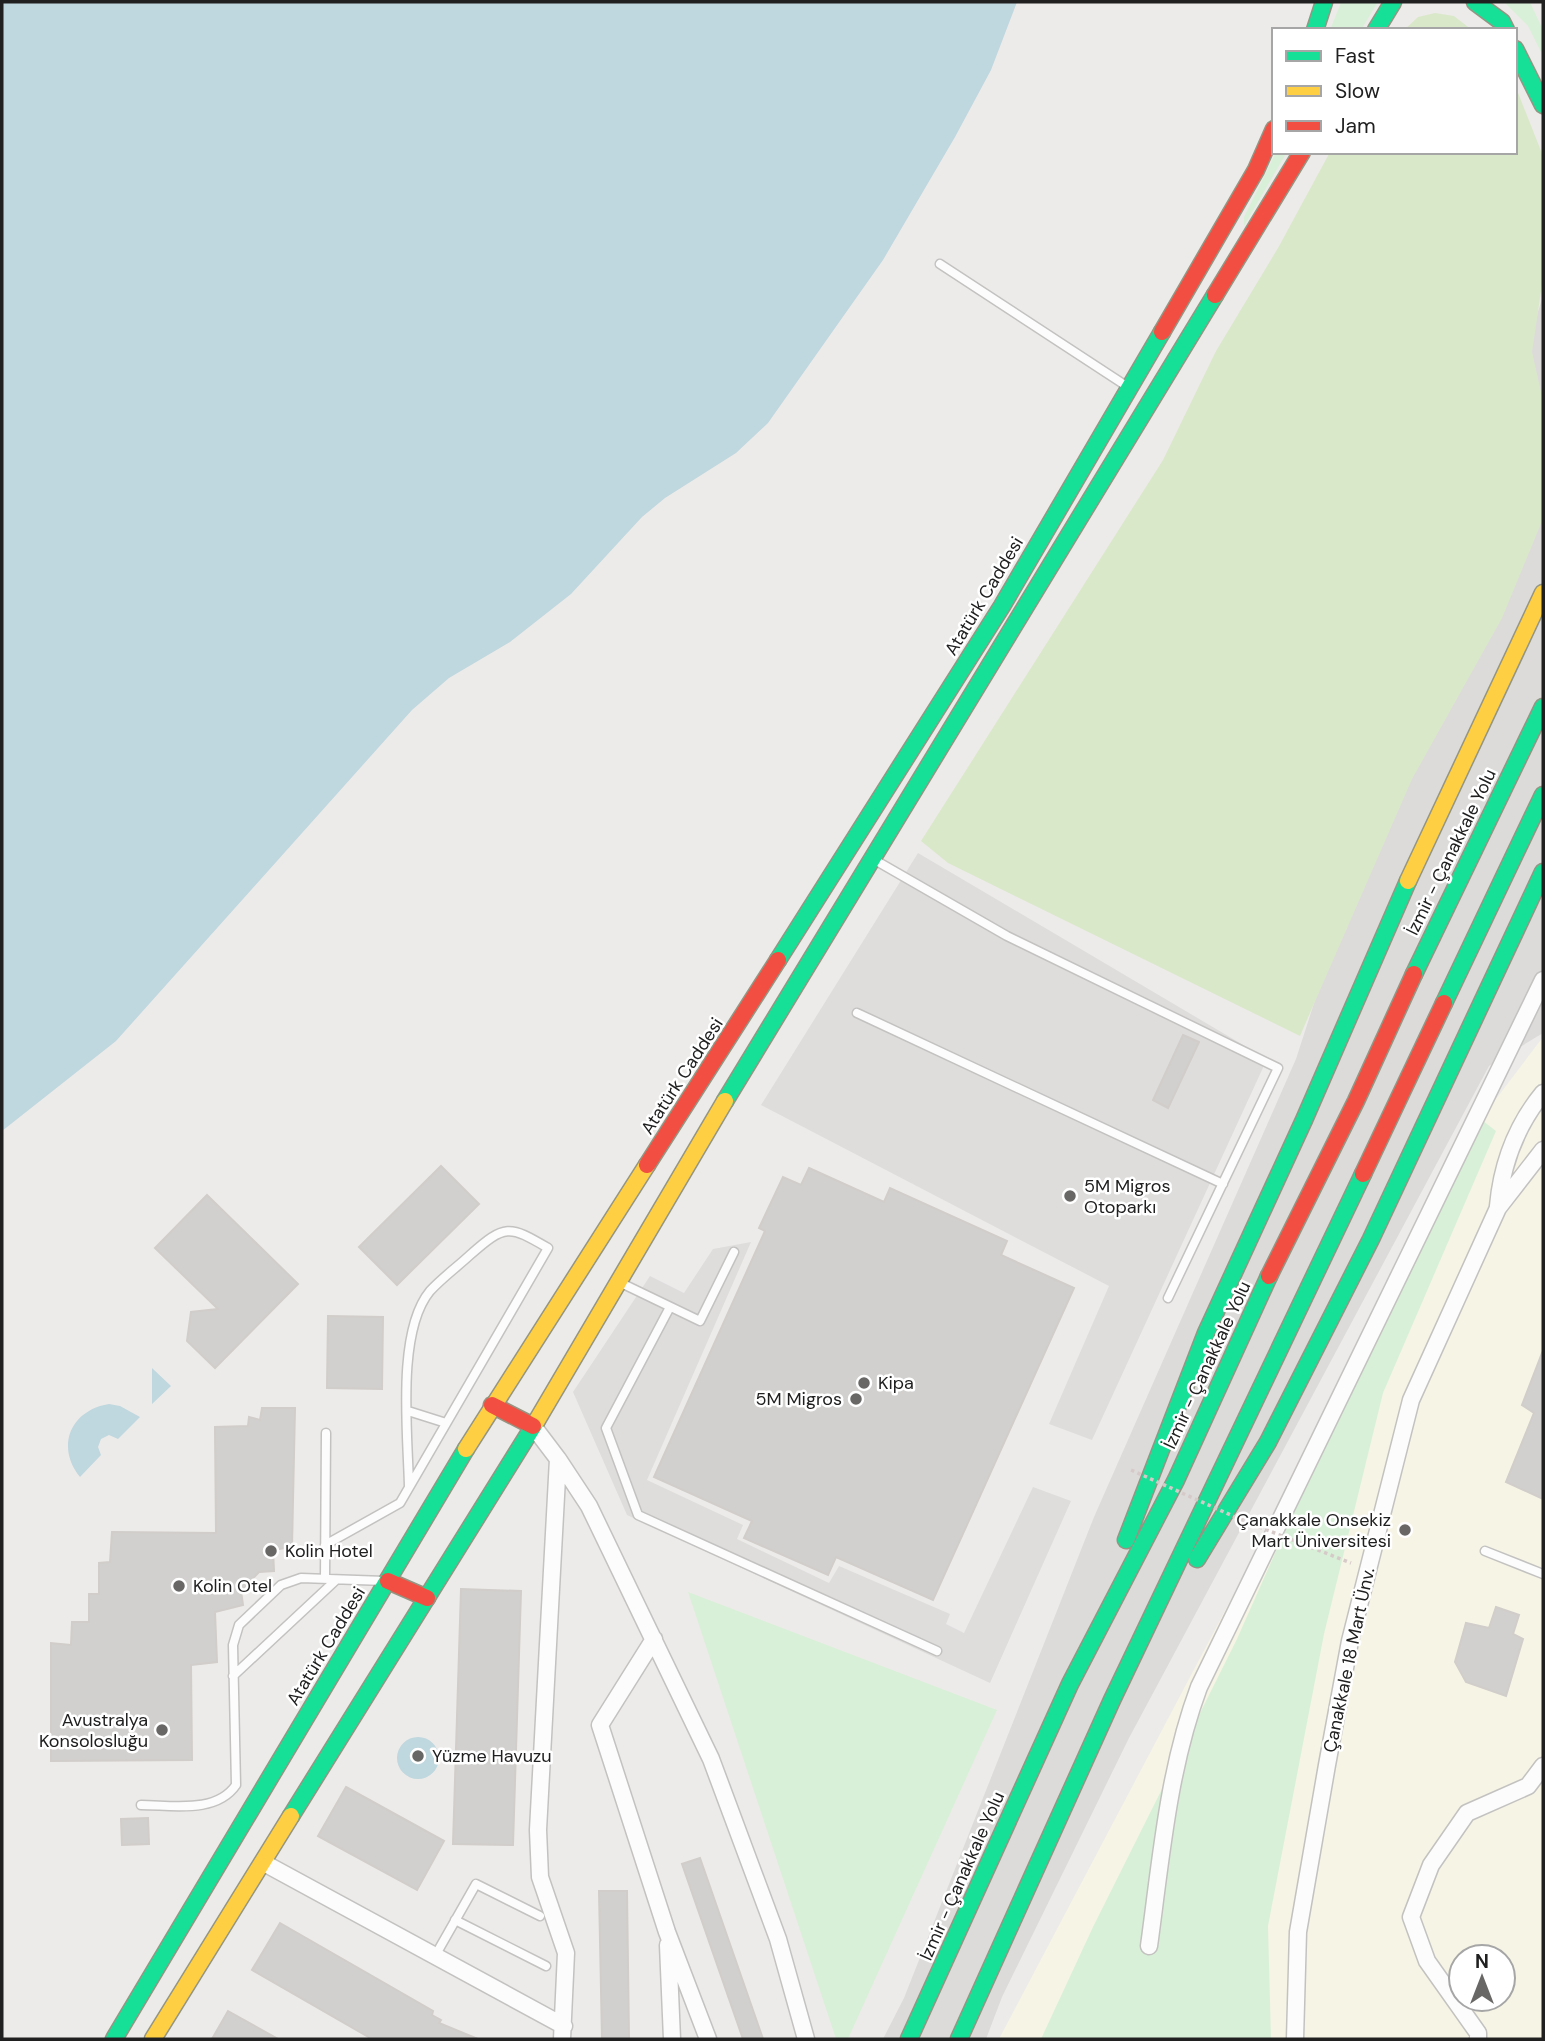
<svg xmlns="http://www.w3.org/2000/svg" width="1545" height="2041" font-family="'DM Sans',sans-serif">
<rect width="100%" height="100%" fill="#edebe9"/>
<path fill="#dcdbda" d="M 1543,296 L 1543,1033 L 1489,1066 L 1129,1738 L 1002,1997 L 986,2039 L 883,2039 L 904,1998 L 1094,1517 L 1296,1059 Z"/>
<path fill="#f6f4e5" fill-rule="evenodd" d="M 1543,1037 L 1543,2039 L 999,2039 L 1493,1103 ZM 1461,1957 L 1503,1957 L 1503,1999 L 1461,1999 Z"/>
<path fill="#dae8ca" d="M 1435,13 L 1454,16 L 1472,30 L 1404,30 L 1418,17 Z
M 1515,85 L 1543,156 L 1543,278 L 1532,352 L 1543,401 L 1542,521 L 1502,618 L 1412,779 L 1300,1036 L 948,863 L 921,841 L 1163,460 L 1216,351 L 1278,248 L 1330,152 L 1515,152 Z"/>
<path fill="#d9f0d8" d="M 1341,2 L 1378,2 L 1361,30 L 1330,30 Z
M 1504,2 L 1530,2 L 1543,30 L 1543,56 L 1528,26 Z
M 1276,152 L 1287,152 L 1244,226 L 1244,217 Z
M 1483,1121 L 1496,1131 L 1383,1393 L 1324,1634 L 1268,1926 L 1271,2039 L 1041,2039 L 1093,1927 L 1237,1639 L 1358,1366 Z
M 688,1592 L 997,1710 L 848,2039 L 836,2039 Z"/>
<path fill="#dedddc" d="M 918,853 L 1267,1059 L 1092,1440 L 1049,1424 L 1109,1286 L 761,1105 Z
M 751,1242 L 647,1480 L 743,1525 L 737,1539 L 829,1583 L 839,1566 L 950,1614 L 946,1624 L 964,1633 L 1033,1487 L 1071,1501 L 990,1683 L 627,1515 L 573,1392 L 650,1276 L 684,1293 L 713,1249 Z"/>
<path fill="#bfd7de" d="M 2,2 L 1017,2 L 991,70 L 955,137 L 883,260 L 768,423 L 736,453 L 665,498 L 642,517 L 571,594 L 510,642 L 449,678 L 412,710 L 116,1041 L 2,1131 Z
M 152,1368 L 171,1386 L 152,1404 Z
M 109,1404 L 120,1406 L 140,1417 L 118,1439 L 109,1435 L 101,1439 L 98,1447 L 101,1455 L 80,1477 C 55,1446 71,1410 109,1404 Z
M397 1758a21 21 0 1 1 42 0a21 21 0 1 1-42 0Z"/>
<path fill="#d2d0ce" stroke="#d0cdca" stroke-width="2" d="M 1183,1035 L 1199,1042 L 1168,1108 L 1153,1100 Z
M 441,1166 L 479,1204 L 397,1285 L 359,1247 Z
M 809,1168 L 884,1202 L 890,1188 L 1007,1241 L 1001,1255 L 1074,1288 L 933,1600 L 836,1557 L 828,1575 L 744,1538 L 752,1521 L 654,1477 L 765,1231 L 759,1228 L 783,1177 L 801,1185 Z
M 207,1195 L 298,1284 L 215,1368 L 187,1341 L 191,1312 L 218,1309 L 155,1248 Z
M 328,1316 L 383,1317 L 382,1389 L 327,1388 Z
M 1542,1353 L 1543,1354 L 1543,1499 L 1506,1482 L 1534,1413 L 1522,1405 Z
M 262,1408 L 295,1408 L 292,1547 L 273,1550 L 274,1571 L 259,1572 L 241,1591 L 243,1605 L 215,1612 L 217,1662 L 191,1665 L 192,1760 L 51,1761 L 51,1643 L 71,1645 L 72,1622 L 89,1622 L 89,1594 L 99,1594 L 99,1563 L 110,1562 L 112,1532 L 216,1533 L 215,1427 L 248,1426 L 249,1417 L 260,1420 Z
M 461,1589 L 521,1591 L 513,1845 L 453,1844 Z
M 1496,1607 L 1519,1615 L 1513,1634 L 1523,1639 L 1506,1696 L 1466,1682 L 1455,1662 L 1466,1623 L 1489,1628 Z
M 346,1787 L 444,1841 L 417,1890 L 318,1836 Z
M 148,1818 L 149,1844 L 122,1845 L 121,1819 Z
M 700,1858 L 763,2039 L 743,2039 L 682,1864 Z
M 599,1891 L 627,1891 L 629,2039 L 602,2039 Z
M 280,1923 L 433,2011 L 432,2015 L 441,2020 L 439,2023 L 478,2039 L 372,2039 L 252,1970 Z
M 228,2011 L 278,2039 L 212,2039 Z"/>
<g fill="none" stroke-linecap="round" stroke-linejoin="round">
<defs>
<path id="lane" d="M 940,264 L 1128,387
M 873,859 L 1007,936 L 1278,1068 L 1168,1298
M 857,1013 L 1223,1184
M 621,1283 L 700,1321 L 734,1252
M 670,1307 L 606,1428 L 638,1515 L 937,1651
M 408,1411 L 446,1423
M 325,1545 L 400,1503 L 548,1248 C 509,1225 505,1224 470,1255 C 457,1267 442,1278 430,1291 C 396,1332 408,1435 409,1487
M 1485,1551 L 1543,1574
M 325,1579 L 326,1433
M 233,1676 L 336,1580
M 141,1805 C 172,1805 216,1814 236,1785 L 233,1645 L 239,1625 L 281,1585 L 301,1578 L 385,1581
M 455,1920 L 546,1966
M 435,1956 L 476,1884 L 540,1916"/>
<path id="street" d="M 1498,1206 C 1502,1163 1516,1126 1543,1093
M 533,1426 L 558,1459 L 538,1830 L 540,1877 L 566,1953 L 562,2039
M 558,1459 L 589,1506 L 711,1759 L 778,1939 L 806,2039
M 654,1639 L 600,1725 L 667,1932 L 708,2039
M 264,1863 L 564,2026
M 668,1945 L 672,2039
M 1149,1946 C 1161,1859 1168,1770 1199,1687 L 1543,980
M 1295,2039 L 1298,1932 L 1327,1765 L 1350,1641 L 1411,1400 L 1498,1208 L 1543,1150
M 1478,2039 L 1478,2033 L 1427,1961 L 1411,1917 L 1431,1865 L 1467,1813 L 1528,1786 L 1543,1766"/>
<path id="fast" d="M 1475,2 L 1502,22 L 1506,30
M 1315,30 L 1324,2
M 1376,30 L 1393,2
M 1515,49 L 1543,105
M 778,960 L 1002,606 L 1162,332
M 1414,974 L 1543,707
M 1444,1003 L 1543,795
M 725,1101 L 1215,295
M 1126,1540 L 1206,1333 L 1304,1120 L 1408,881
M 1197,1559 L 1268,1442 L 1371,1239 L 1543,872
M 291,1816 L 536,1422
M 114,2039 L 466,1449
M 909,2039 L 1070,1684 L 1176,1480 L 1269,1276
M 959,2039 L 1112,1700 L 1363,1174"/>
<path id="slow" d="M 1408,881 L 1543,593
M 536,1422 L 725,1101
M 466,1449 L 647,1165
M 153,2039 L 291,1816"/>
<path id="jam" d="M 1215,295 L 1302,152
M 1162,332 L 1256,170 L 1274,129
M 647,1165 L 778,960
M 1363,1174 L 1444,1003
M 1269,1276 L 1356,1101 L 1414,974
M 492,1405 L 533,1426
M 388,1581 L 427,1598"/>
</defs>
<use href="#lane" stroke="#c3c2c1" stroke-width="11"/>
<use href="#street" stroke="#c3c2c1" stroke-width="19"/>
<use href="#fast" stroke="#949582" stroke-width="19"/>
<use href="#slow" stroke="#949582" stroke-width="19"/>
<use href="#jam" stroke="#949582" stroke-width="19"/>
<use href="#lane" stroke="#fcfcfc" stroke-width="8"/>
<use href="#street" stroke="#fcfcfc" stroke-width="16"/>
<use href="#fast" stroke="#16e098" stroke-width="16"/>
<use href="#slow" stroke="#ffcf43" stroke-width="16"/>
<use href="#jam" stroke="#f24e42" stroke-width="16"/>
<path stroke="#d6cac9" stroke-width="3.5" stroke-dasharray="3.5 3.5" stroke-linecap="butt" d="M 1131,1470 L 1244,1521 L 1351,1563"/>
</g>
<g fill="#686766" stroke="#fff" stroke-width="2.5">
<circle cx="1070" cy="1196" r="7"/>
<circle cx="864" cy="1383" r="7"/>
<circle cx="856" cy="1399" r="7"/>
<circle cx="1405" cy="1530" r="7"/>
<circle cx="271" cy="1551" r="7"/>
<circle cx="179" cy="1586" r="7"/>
<circle cx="162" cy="1730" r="7"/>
<circle cx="418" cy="1756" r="7"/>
</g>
<g text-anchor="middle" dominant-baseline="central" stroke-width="5" stroke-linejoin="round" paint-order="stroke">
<g font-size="18" fill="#202020" stroke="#fff">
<text transform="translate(984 596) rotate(-59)">Atatürk Caddesi</text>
<text transform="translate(1451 852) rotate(-64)">İzmir - Çanakkale Yolu</text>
<text transform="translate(682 1076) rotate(-57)">Atatürk Caddesi</text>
<text transform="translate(1207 1365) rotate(-65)">İzmir - Çanakkale Yolu</text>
<text transform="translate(326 1646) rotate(-59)">Atatürk Caddesi</text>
<text transform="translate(1349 1660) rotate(-78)">Çanakkale 18 Mart Ünv.</text>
<text transform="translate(962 1876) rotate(-66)">İzmir - Çanakkale Yolu</text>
</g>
<g font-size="18" fill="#202020" stroke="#fff" text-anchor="start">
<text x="1084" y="1186">5M Migros<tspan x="1084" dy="21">Otoparkı</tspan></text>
<text x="878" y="1383">Kipa</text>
<text x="842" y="1399" text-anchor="end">5M Migros</text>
<text x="1391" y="1520" text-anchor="end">Çanakkale Onsekiz<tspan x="1391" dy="21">Mart Üniversitesi</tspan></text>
<text x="285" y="1551">Kolin Hotel</text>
<text x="193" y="1586">Kolin Otel</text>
<text x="148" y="1720" text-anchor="end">Avustralya<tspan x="148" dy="21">Konsolosluğu</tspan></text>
<text x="432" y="1756">Yüzme Havuzu</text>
</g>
</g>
<rect width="1545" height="2041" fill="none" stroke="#202020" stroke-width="7"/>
<rect x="1272" y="28" width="245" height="126" fill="#ffffff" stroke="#a6a6a6" stroke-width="2"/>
<rect x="1286" y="51" width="35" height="10" fill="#16e098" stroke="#a6a6a6" stroke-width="2"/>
<text x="1335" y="63" font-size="21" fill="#202020">Fast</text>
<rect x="1286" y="86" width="35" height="10" fill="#ffcf43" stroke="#a6a6a6" stroke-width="2"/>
<text x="1335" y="98" font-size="21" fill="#202020">Slow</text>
<rect x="1286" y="121" width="35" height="10" fill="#f24e42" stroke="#a6a6a6" stroke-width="2"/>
<text x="1335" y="133" font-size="21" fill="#202020">Jam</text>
<g transform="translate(1482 1978)"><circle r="33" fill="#ffffff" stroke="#a6a6a6" stroke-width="2"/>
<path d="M0-5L12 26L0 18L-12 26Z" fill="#686766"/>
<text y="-10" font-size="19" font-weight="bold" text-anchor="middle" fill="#202020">N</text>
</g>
</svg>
